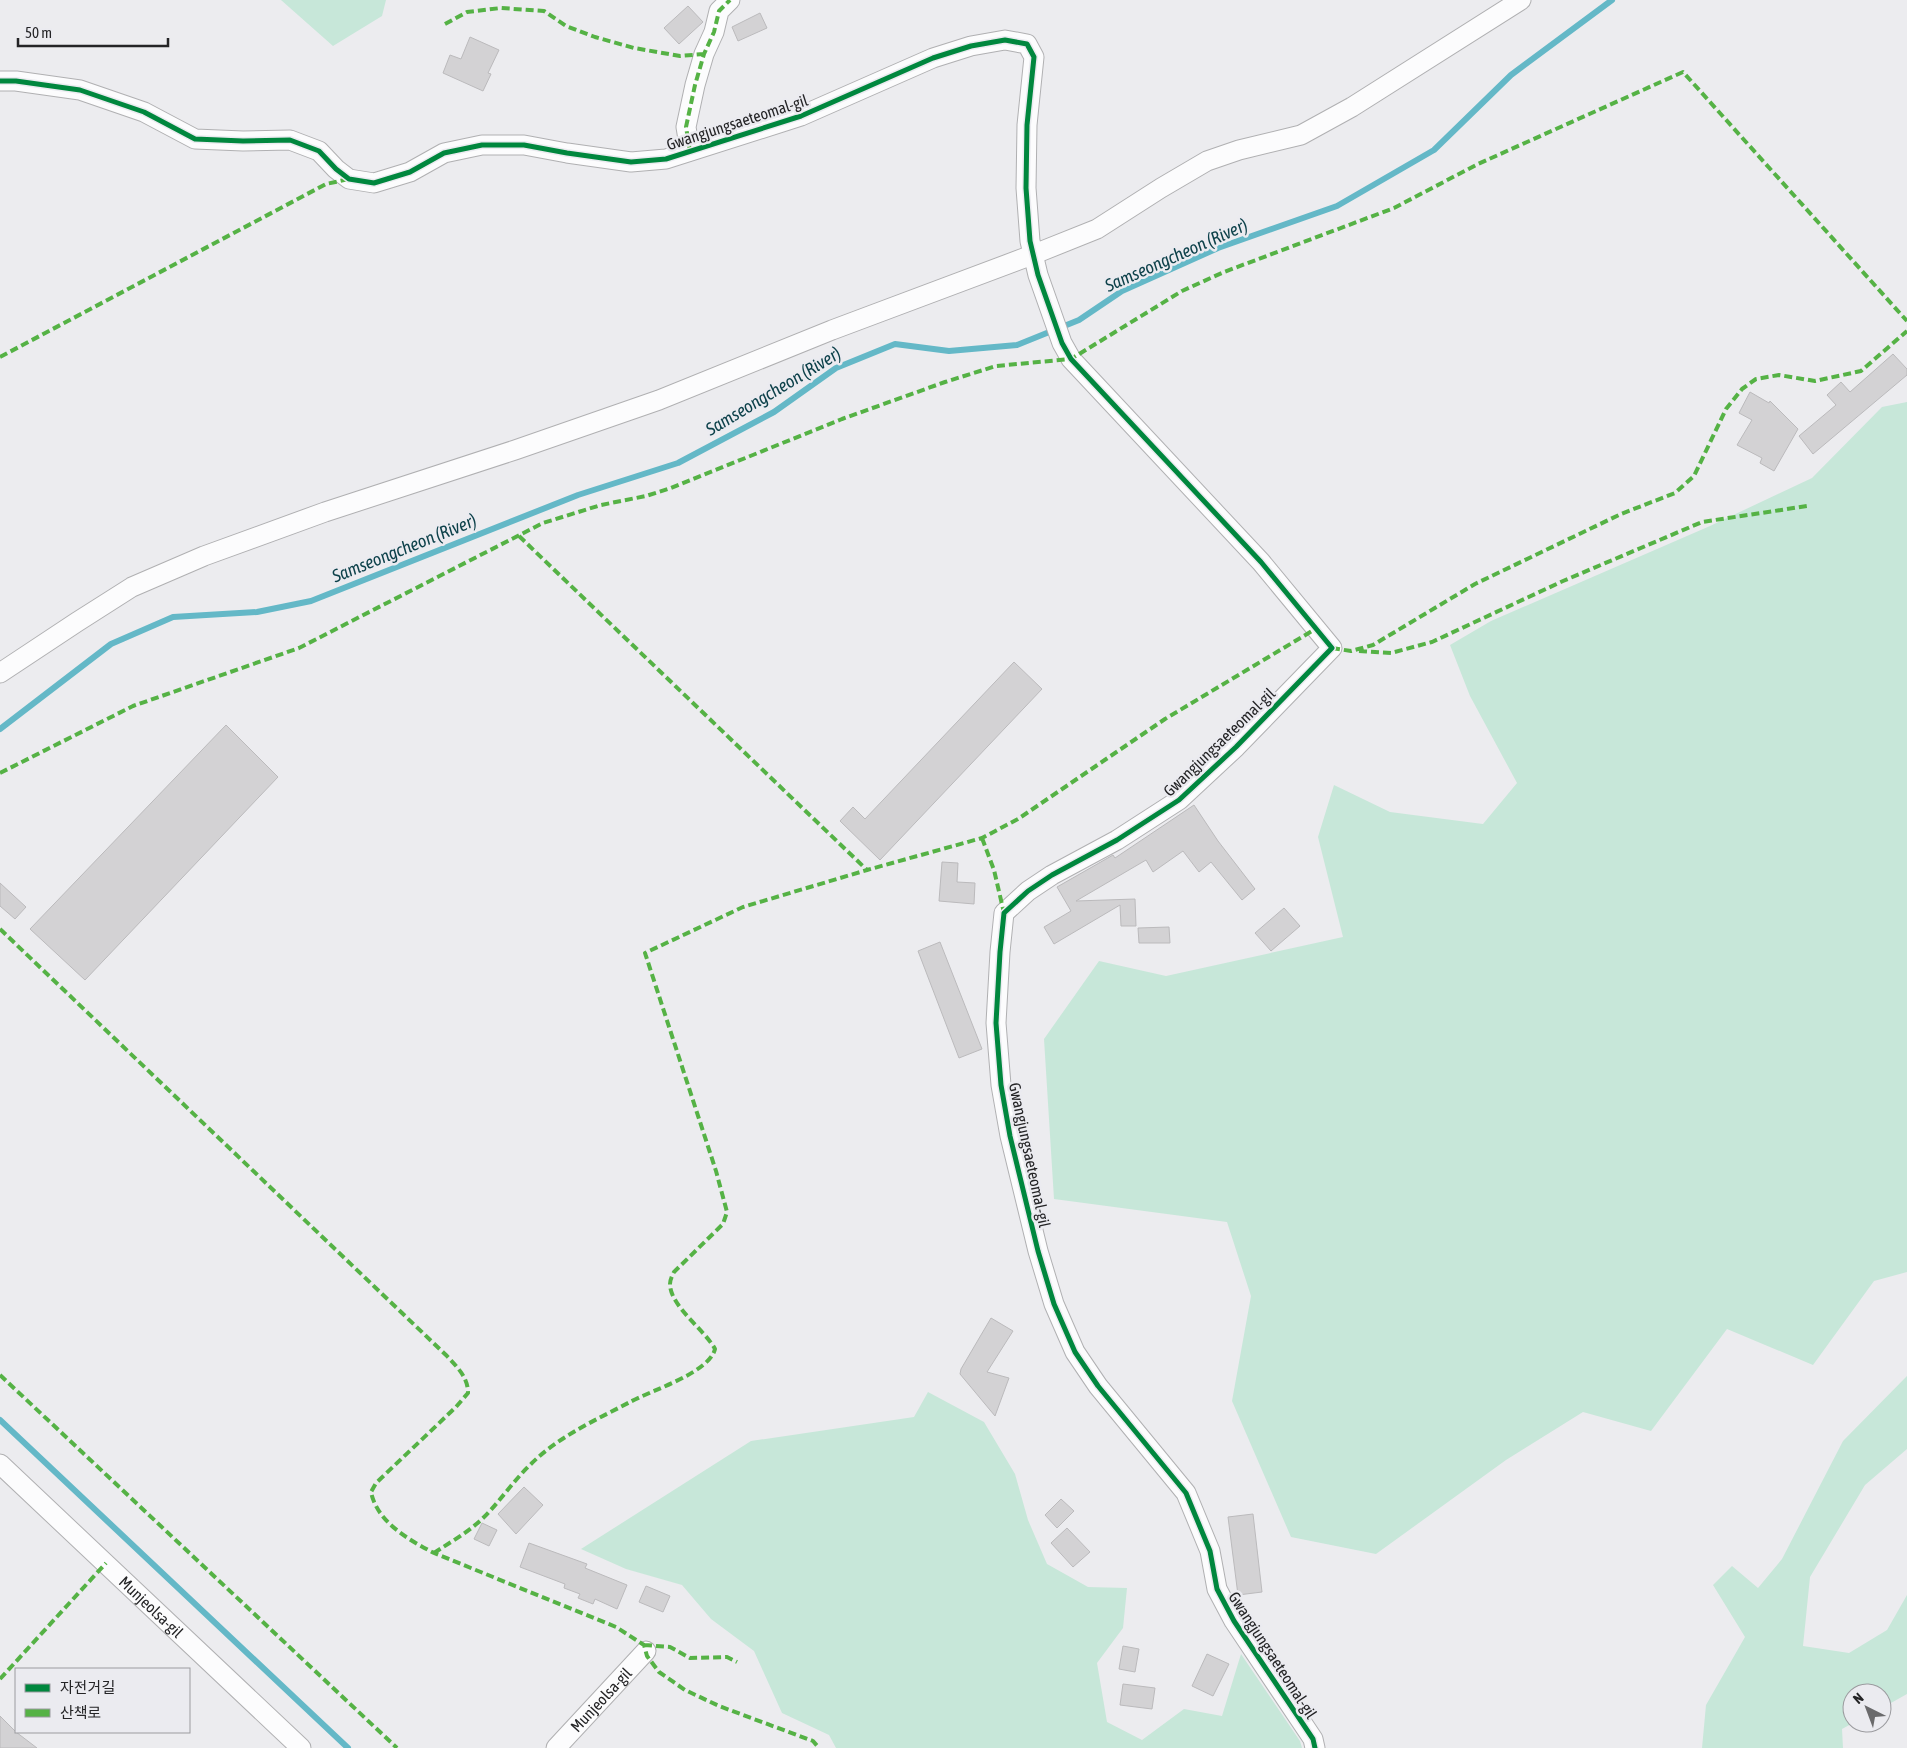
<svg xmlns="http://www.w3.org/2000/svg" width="1907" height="1748" font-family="'Asap Condensed','Noto Sans KR',sans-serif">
<rect width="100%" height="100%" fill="#ececef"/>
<path fill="#c7e7d9" d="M 281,0 L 386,0 L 382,16 L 333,46 Z
M 1907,402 L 1907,1272 L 1874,1281 L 1813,1365 L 1727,1329 L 1651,1431 L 1583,1412 L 1506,1460 L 1376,1554 L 1291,1537 L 1232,1401 L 1251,1296 L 1227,1222 L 1054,1199 L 1044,1039 L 1099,961 L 1166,976 L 1343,937 L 1318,837 L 1334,785 L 1390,812 L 1483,824 L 1517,783 L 1470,696 L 1450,645 L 1491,621 L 1710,526 L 1812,478 L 1882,407 Z
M 1907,1376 L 1907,1449 L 1865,1485 L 1810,1577 L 1803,1646 L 1849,1653 L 1887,1630 L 1907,1595 L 1907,1694 L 1882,1708 L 1882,1693 L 1852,1693 L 1853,1723 L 1842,1729 L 1843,1748 L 1702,1748 L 1706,1705 L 1745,1637 L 1713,1585 L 1732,1566 L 1758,1588 L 1782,1559 L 1843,1441 Z
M 928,1392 L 984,1422 L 1015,1474 L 1028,1520 L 1047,1564 L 1088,1587 L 1127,1588 L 1123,1628 L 1097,1663 L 1107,1722 L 1142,1740 L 1184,1709 L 1222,1716 L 1241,1654 L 1300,1741 L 1302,1748 L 836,1748 L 829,1735 L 782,1713 L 754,1651 L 711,1619 L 682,1585 L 626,1569 L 581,1549 L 751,1441 L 914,1417 Z"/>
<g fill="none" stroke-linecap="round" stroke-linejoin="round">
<path stroke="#64b8c7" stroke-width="6" d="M 0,729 L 111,644 L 173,617 L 257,612 L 311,601 L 578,495 L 678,463 L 774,412 L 836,368 L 895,344 L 949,351 L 1017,345 L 1079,320 L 1122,291 L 1218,248 L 1337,206 L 1434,150 L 1511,75 L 1612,0
M 0,1420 L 348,1748"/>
</g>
<path fill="#d3d2d4" stroke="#bbbabc" d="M 688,6 L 703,22 L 679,44 L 664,28 Z
M 760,13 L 767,28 L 738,41 L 732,27 Z
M 470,37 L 499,50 L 488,73 L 491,74 L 483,91 L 443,73 L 450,55 L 461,59 Z
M 1893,354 L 1907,369 L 1907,375 L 1813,454 L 1799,436 L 1836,405 L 1827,395 L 1841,382 L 1850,392 Z
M 1750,392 L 1769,403 L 1770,401 L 1798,429 L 1774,471 L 1760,463 L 1762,458 L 1737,445 L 1752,420 L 1739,413 Z
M 1014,662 L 1042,689 L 880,860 L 840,821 L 853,807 L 865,819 Z
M 226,725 L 278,777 L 85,980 L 30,929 Z
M 1194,805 L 1218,841 L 1255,889 L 1242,900 L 1211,862 L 1199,872 L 1183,851 L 1153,872 L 1146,860 L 1076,901 L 1135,899 L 1136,926 L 1121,926 L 1120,905 L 1054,944 L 1044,927 L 1071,911 L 1057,887 L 1113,855 L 1115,858 Z
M 942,862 L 958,863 L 957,882 L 975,883 L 974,904 L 939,901 Z
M 0,883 L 26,907 L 15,919 L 0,906 Z
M 1284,908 L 1300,926 L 1271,951 L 1255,933 Z
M 1169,927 L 1170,943 L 1139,943 L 1138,928 Z
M 940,942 L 982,1049 L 959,1058 L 918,951 Z
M 991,1318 L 1013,1331 L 987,1372 L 1009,1378 L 995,1416 L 960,1374 L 961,1369 Z
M 524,1487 L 543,1505 L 516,1534 L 498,1514 Z
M 1061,1499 L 1074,1511 L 1057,1528 L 1045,1515 Z
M 1253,1514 L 1262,1592 L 1238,1595 L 1228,1517 Z
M 482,1523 L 497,1530 L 489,1546 L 474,1539 Z
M 1067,1528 L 1090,1552 L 1073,1567 L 1051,1543 Z
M 529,1543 L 587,1564 L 585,1568 L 627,1585 L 617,1609 L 595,1599 L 593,1604 L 578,1598 L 580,1594 L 564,1588 L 565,1584 L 520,1567 Z
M 646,1586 L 670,1596 L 663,1612 L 639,1602 Z
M 1123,1646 L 1139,1649 L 1135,1672 L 1119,1669 Z
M 1207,1654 L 1229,1664 L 1213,1696 L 1192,1686 Z
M 1123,1684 L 1155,1688 L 1152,1709 L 1120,1705 Z
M 0,1716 L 16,1732 L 37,1748 L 0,1748 Z"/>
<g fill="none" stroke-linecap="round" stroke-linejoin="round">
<defs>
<g id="street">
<path d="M 0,81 L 16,81 L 80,90 L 144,112 L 195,139 L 243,141 L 290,140 L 319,151 L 336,169 L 349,179 L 374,183 L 410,172 L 444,153 L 482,145 L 524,145 L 567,153 L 631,162 L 666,159 L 801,116 L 933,58 L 971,46 L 1005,40 L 1027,44 L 1034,57 L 1027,125 L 1026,188 L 1030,241 L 1038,275 L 1062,343 L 1071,359 L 1261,562 L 1332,648 L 1236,747 L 1179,800 L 1117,840 L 1052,875 L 1028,891 L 1004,913 L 1000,952 L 996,1023 L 1001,1085 L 1010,1136 L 1038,1251 L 1054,1304 L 1075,1352 L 1098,1386 L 1186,1493 L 1210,1551 L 1217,1589 L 1234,1621 L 1313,1739 L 1315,1748"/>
<path d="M 690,151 L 686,127 L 695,85 L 704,54 L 714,32 L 719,11 L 730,0"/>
<path d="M 0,673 L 77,622 L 132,587 L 204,556 L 325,512 L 515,450 L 659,400 L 832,330 L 1032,255 L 1097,229 L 1161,188 L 1207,161 L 1239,150 L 1301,135 L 1352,107 L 1521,0"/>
<path id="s1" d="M 0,1464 L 301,1748"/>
<path id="s2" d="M 556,1748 L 646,1651"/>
</g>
</defs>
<use href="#street" stroke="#b0b0b2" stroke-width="21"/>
<use href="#street" stroke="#fcfcfd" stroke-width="19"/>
<path stroke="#55b245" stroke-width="4" stroke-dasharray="8 4" stroke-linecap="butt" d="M 445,24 L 467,12 L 501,8 L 544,11 L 566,26 L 595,37 L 634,48 L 680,56 L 704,54
M 690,151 L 686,127 L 695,85 L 704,54 L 714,32 L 719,11 L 730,0
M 0,357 L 326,184 L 349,179
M 519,536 L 867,870
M 1332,648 L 1351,651 L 1373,645 L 1475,584 L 1621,514 L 1675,493 L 1694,476 L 1726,409 L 1742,389 L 1756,379 L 1779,375 L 1815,381 L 1861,371 L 1907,331
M 1359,651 L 1391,653 L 1432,642 L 1563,581 L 1702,522 L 1807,506
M 0,773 L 133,706 L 299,648 L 543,523 L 601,505 L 646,496 L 671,488 L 842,419 L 945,382 L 996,366 L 1071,359 L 1182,291 L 1224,272 L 1394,208 L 1478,164 L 1683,72 L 1907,321
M 982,838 L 994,870 L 1004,913
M 0,929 L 447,1356 C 457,1367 468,1377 468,1393 L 456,1407 L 376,1483 L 371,1492 C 377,1522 409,1540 434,1553 L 616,1627 L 644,1645 L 647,1656 L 659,1672 L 685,1690 L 719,1706 L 813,1741 L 819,1748
M 0,1375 L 397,1748
M 434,1553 C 449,1543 467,1533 481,1520 C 499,1503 513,1481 531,1464 C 559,1436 596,1420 630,1402 C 652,1390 709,1373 715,1349 C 704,1329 670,1306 670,1284 C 670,1280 672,1276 674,1272 L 723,1224 L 727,1212 L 716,1171 L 645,953 L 743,907 L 867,870 L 982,838 L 1018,819 L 1165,719 L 1317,628
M 644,1645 L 670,1647 L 690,1658 L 727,1657 L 737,1662
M 0,1679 L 106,1563"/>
<defs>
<path id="cycleway" d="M 0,81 L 16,81 L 80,90 L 144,112 L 195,139 L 243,141 L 290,140 L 319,151 L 336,169 L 349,179 L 374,183 L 410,172 L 444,153 L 482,145 L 524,145 L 567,153 L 631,162 L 666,159 L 801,116 L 933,58 L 971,46 L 1005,40 L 1027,44 L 1034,57 L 1027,125 L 1026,188 L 1030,241 L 1038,275 L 1062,343 L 1071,359 L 1261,562 L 1332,648 L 1236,747 L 1179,800 L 1117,840 L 1052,875 L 1028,891 L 1004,913 L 1000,952 L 996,1023 L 1001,1085 L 1010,1136 L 1038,1251 L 1054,1304 L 1075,1352 L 1098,1386 L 1186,1493 L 1210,1551 L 1217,1589 L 1234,1621 L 1313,1739 L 1315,1748"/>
</defs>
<use href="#cycleway" stroke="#ebebf0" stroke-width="8"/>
<use href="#cycleway" stroke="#00873e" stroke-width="5"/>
</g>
<g text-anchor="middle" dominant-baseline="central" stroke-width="5" stroke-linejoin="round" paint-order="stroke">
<g font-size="16" fill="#242426" stroke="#ebebf0">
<text transform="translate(737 122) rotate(-18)">Gwangjungsaeteomal-gil</text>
<text transform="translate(1219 742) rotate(-44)">Gwangjungsaeteomal-gil</text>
<text transform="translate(1030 1155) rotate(78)">Gwangjungsaeteomal-gil</text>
<text stroke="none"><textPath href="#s1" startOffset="208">Munjeolsa-gil</textPath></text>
<text transform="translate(1273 1655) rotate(57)">Gwangjungsaeteomal-gil</text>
<text stroke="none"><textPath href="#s2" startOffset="66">Munjeolsa-gil</textPath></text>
</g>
<g font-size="18" font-style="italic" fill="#0d414a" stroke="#ebebf0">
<text transform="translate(1176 255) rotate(-24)">Samseongcheon (River)</text>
<text transform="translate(773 391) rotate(-31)">Samseongcheon (River)</text>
<text transform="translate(404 548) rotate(-22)">Samseongcheon (River)</text>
</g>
</g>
<rect x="15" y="1668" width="175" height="65" fill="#ebebf0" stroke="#9b9b9f"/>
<rect x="25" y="1684" width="25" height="8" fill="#00873e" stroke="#9b9b9f"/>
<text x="60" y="1693" font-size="15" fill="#242426">자전거길</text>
<rect x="25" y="1709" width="25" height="8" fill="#55b245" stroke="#9b9b9f"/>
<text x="60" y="1718" font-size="15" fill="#242426">산책로</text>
<g transform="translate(1867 1708) rotate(318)"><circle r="24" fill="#ebebf0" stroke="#9b9b9f"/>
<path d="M0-4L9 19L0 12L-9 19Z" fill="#6a6a6c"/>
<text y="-8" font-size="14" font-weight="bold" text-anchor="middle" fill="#242426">N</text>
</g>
<path d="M18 38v8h150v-8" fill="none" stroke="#242426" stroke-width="2.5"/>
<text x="25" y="38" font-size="15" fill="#242426" stroke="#ebebf0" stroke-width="4" paint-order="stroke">50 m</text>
</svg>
